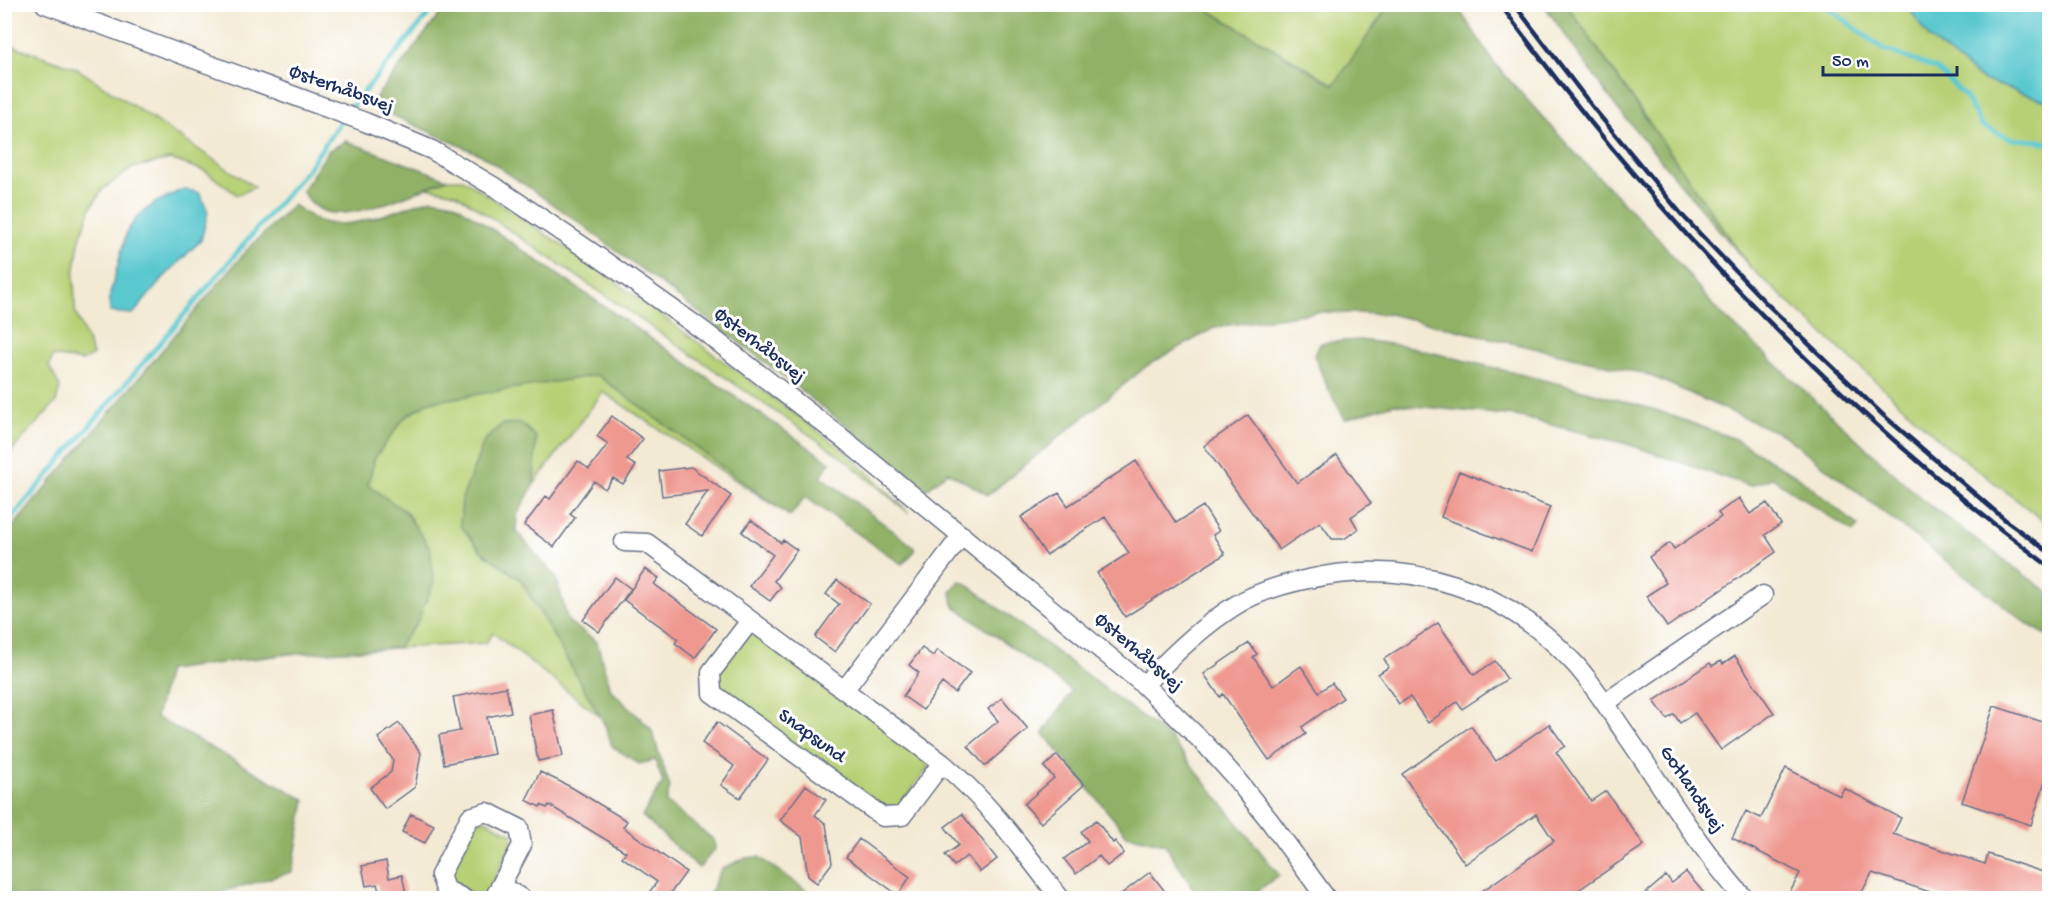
<svg xmlns="http://www.w3.org/2000/svg" width="2054" height="903" font-family="'Gochi Hand',sans-serif">
<rect width="100%" height="100%" fill="#fff"/>
<filter id="ink" filterUnits="userSpaceOnUse"><feTurbulence type="fractalNoise" baseFrequency=".0167" numOctaves="2"/><feDisplacementMap in="SourceGraphic" scale="12" xChannelSelector="R" yChannelSelector="G"/><feConvolveMatrix kernelMatrix="1 2 1 2 8 2 1 2 1" color-interpolation-filters="sRGB"/></filter>
<filter id="wash" filterUnits="userSpaceOnUse"><feTurbulence type="fractalNoise" baseFrequency=".008" numOctaves="4" result="noise"/><feDisplacementMap in="SourceGraphic" scale="24" xChannelSelector="R" yChannelSelector="G"/><feGaussianBlur stdDeviation="1.35" result="paint"/><feColorMatrix in="noise" values="0 0 0 0 0 0 0 0 0 0 0 0 0 0 0 0 0 1.4 0 .05"/><feComposite in="paint" operator="in"/></filter>
<g filter="url(#wash)">
<rect width="100%" height="100%" fill="#f3ead4"/>
<path fill="#b7d075" stroke="#69806a" stroke-width="1.5" d="M 1200,5 L 1389,5 L 1335,85 Z
M 1567,5 L 1907,5 L 1930,38 L 1983,80 L 2049,102 L 2049,525 L 1943,443 L 1750,267 Z
M 5,43 L 76,68 L 255,187 L 237,195 L 205,171 L 170,159 L 133,168 L 103,189 L 91,207 L 79,242 L 74,275 L 75,311 L 93,355 L 82,361 L 53,356 L 49,366 L 60,387 L 56,402 L 5,458 Z
M 447,179 L 463,179 L 607,275 L 846,452 L 909,513 L 839,455 L 455,193 L 427,187 Z
M 597,375 L 790,516 L 603,392 L 534,484 L 536,437 L 481,551 L 521,580 L 601,717 L 493,633 L 486,643 L 397,648 L 417,622 L 368,485 L 375,457 L 405,417 L 429,402 Z
M 757,632 L 925,758 L 928,768 L 896,811 L 887,813 L 716,686 L 715,676 L 746,634 Z
M 485,820 L 512,834 L 513,841 L 486,895 L 479,897 L 451,883 L 449,875 L 476,822 Z"/>
<path fill="#91b266" stroke="#567062" stroke-width="1.5" d="M 657,5 L 662,8 L 671,4 L 1200,5 L 1334,85 L 1389,5 L 1456,5 L 1495,64 L 1576,154 L 1660,240 L 1715,308 L 1924,501 L 2049,593 L 2049,637 L 2029,625 L 1785,436 L 1649,375 L 1389,314 L 1317,312 L 1216,327 L 1148,365 L 988,495 L 948,472 L 927,489 L 757,356 L 573,218 L 481,155 L 370,105 L 447,5 Z
M 1544,5 L 1567,5 L 1750,267 L 1617,108 Z
M 346,141 L 447,179 C 417,191 356,220 326,212 C 315,208 308,200 302,191 L 329,150 Z
M 432,199 L 454,203 L 830,462 L 821,476 L 914,547 L 914,552 L 902,564 L 805,497 L 790,516 L 597,375 L 429,402 L 405,417 L 375,457 L 368,485 L 406,512 L 430,548 L 434,582 L 417,623 L 397,648 L 289,654 L 168,670 L 156,717 L 305,800 L 292,872 L 200,898 L 5,898 L 5,536 L 246,251 L 293,205 C 301,210 309,217 317,220 C 349,234 401,207 432,199 Z
M 1360,340 L 1405,346 L 1564,385 L 1656,410 L 1735,439 L 1801,479 L 1858,526 L 1853,532 L 1772,478 L 1750,486 L 1627,444 L 1516,416 L 1394,404 L 1345,419 L 1329,391 L 1314,355 L 1321,343 Z
M 521,423 L 536,437 L 534,484 L 517,515 L 516,531 L 556,577 L 568,621 L 597,642 L 610,689 L 651,729 L 670,787 L 666,802 L 714,840 L 715,849 L 699,868 L 642,816 L 663,782 L 655,760 L 639,764 L 612,746 L 605,725 L 521,580 L 481,551 L 460,525 L 462,499 L 484,441 L 502,424 Z
M 959,581 L 964,582 L 1170,738 L 1279,875 L 1248,898 L 1199,898 L 1165,844 L 1127,835 L 1043,733 L 1072,691 L 953,605 L 951,592 Z
M 759,857 L 817,898 L 751,898 L 745,895 L 741,898 L 708,898 L 721,869 L 745,858 Z"/>
<path fill="#5ac8cf" stroke="#3a7c96" stroke-width="1.5" d="M 1907,5 L 2049,5 L 2049,102 L 1983,80 L 1929,38 Z
M 183,189 L 200,193 L 208,212 L 201,240 L 164,277 L 133,314 L 110,312 L 110,294 L 127,231 L 138,216 L 155,203 Z"/>
<g fill="none" stroke-linecap="round" stroke-linejoin="round">
<path stroke="#5ac8cf" stroke-width="5" d="M 1823,4 L 1883,49 L 1937,69 L 1964,95 L 1982,126 L 2012,139 L 2040,141 L 2050,144
M 348,111 L 437,4
M 4,527 L 307,170 L 342,119"/>
</g>
<g id="blocks">
<path fill="#ef9890" d="M 1248,415 L 1297,483 L 1337,455 L 1371,503 L 1351,517 L 1358,529 L 1344,539 L 1332,539 L 1320,522 L 1279,550 L 1204,446 Z
M 612,416 L 643,439 L 627,460 L 636,466 L 623,484 L 613,478 L 605,489 L 594,481 L 570,514 L 575,518 L 554,547 L 524,525 L 546,496 L 550,499 L 578,461 L 589,469 L 608,444 L 597,436 Z
M 1136,461 L 1176,523 L 1203,506 L 1219,531 L 1213,535 L 1225,554 L 1125,617 L 1097,573 L 1129,553 L 1105,517 L 1046,555 L 1021,517 L 1059,493 L 1068,506 Z
M 691,467 L 731,496 L 702,536 L 685,524 L 708,491 L 662,496 L 659,471 Z
M 1459,471 L 1550,507 L 1532,552 L 1441,517 Z
M 1739,498 L 1750,514 L 1767,503 L 1781,524 L 1765,535 L 1776,552 L 1667,627 L 1646,596 L 1666,583 L 1649,557 L 1670,543 L 1674,549 L 1721,517 L 1718,513 Z
M 751,520 L 781,543 L 783,540 L 797,550 L 774,581 L 781,587 L 770,601 L 749,586 L 773,555 L 742,532 Z
M 645,569 L 659,578 L 654,584 L 716,629 L 695,658 L 675,643 L 678,639 L 624,600 Z
M 615,577 L 631,589 L 599,632 L 583,620 Z
M 837,580 L 870,604 L 835,652 L 815,637 L 839,604 L 826,594 Z
M 1438,623 L 1474,675 L 1495,661 L 1507,679 L 1462,709 L 1457,702 L 1428,723 L 1410,697 L 1399,704 L 1378,674 L 1389,667 L 1384,659 Z
M 1249,643 L 1257,654 L 1253,657 L 1273,686 L 1301,666 L 1319,692 L 1332,683 L 1343,698 L 1302,727 L 1306,734 L 1269,760 L 1223,694 L 1220,697 L 1204,674 Z
M 922,648 L 933,656 L 937,650 L 970,673 L 955,693 L 942,683 L 923,710 L 903,696 L 919,673 L 909,665 Z
M 1735,656 L 1774,713 L 1721,750 L 1695,713 L 1680,723 L 1674,714 L 1667,719 L 1654,701 L 1710,663 L 1712,666 L 1721,661 L 1723,664 Z
M 506,687 L 511,712 L 487,717 L 494,754 L 444,764 L 439,735 L 460,731 L 453,697 Z
M 1002,698 L 1028,729 L 985,766 L 968,746 L 998,721 L 988,709 Z
M 1994,706 L 2049,724 L 2049,770 L 2031,825 L 1962,802 Z
M 553,710 L 563,756 L 538,761 L 529,715 Z
M 717,722 L 768,760 L 740,798 L 721,785 L 734,766 L 702,743 Z
M 399,723 L 421,753 L 415,787 L 385,809 L 370,788 L 391,772 L 393,760 L 378,738 Z
M 1549,724 L 1565,746 L 1556,752 L 1591,801 L 1606,791 L 1644,845 L 1567,898 L 1472,898 L 1554,841 L 1536,814 L 1465,864 L 1402,774 L 1471,726 L 1496,761 Z
M 1057,755 L 1084,785 L 1041,823 L 1024,804 L 1054,778 L 1044,767 Z
M 1786,768 L 1840,796 L 1844,788 L 1901,818 L 1893,834 L 1985,864 L 1988,854 L 2049,874 L 2049,898 L 1948,898 L 1872,873 L 1859,898 L 1787,898 L 1800,873 L 1732,838 L 1746,811 L 1761,818 Z
M 540,772 L 571,787 L 627,821 L 623,827 L 686,872 L 667,898 L 645,898 L 657,882 L 622,857 L 626,852 L 549,805 L 547,808 L 541,805 L 540,807 L 526,800 Z
M 806,785 L 826,800 L 815,815 L 826,824 L 832,863 L 817,883 L 808,876 L 802,837 L 780,820 Z
M 411,814 L 434,825 L 425,843 L 402,832 Z
M 962,814 L 997,859 L 980,872 L 967,856 L 954,866 L 945,855 L 959,845 L 945,827 Z
M 1096,820 L 1113,843 L 1115,841 L 1124,853 L 1107,866 L 1099,856 L 1076,874 L 1064,859 L 1088,841 L 1081,832 Z
M 859,839 L 910,877 L 898,895 L 846,857 Z
M 386,861 L 389,878 L 402,875 L 407,898 L 381,898 L 377,884 L 366,886 L 362,866 Z
M 1150,872 L 1170,898 L 1116,898 Z
M 1686,872 L 1708,898 L 1640,898 L 1666,876 L 1672,883 Z"/>
</g>
</g>
<g filter="url(#ink)">
<use href="#blocks" fill-opacity="0" stroke="#677087" stroke-width="1.5"/>
<g fill="none" stroke-linecap="round" stroke-linejoin="round">
<defs>
<path id="minor" d="M 45,4 L 365,122 L 432,150 L 498,189 L 600,258 L 701,329 L 846,441 L 1144,685 L 1206,745 L 1233,775 L 1269,820 L 1326,898
M 624,542 L 647,543 L 942,763 C 990,803 1022,849 1060,898
M 750,621 L 711,672 L 712,693 L 883,817 L 902,816 L 942,763
M 1144,685 C 1171,656 1202,626 1236,605 C 1257,592 1284,584 1308,579 C 1409,557 1505,587 1575,664 C 1594,685 1609,710 1625,733 C 1664,789 1699,848 1744,898
M 845,689 L 962,535
M 1605,703 L 1763,595
M 501,886 L 521,898
M 463,898 L 445,889 L 440,875 L 470,817 L 487,812 L 519,828 L 522,845 L 494,898"/>
</defs>
<use href="#minor" stroke="#677087" stroke-width="21"/>
<use href="#minor" stroke="#fff" stroke-width="18"/>
<path stroke="#1b2f5e" stroke-width="4.5" d="M 1500,4 C 1655,217 1838,409 2050,567
M 1514,4 L 1595,110 L 1682,215 L 1766,303 L 1883,415 L 2009,523 L 2050,553"/>
</g>
</g>
<g text-anchor="middle" dominant-baseline="central" stroke-width="6" stroke-linejoin="round" paint-order="stroke">
<g font-size="20" fill="#1b2f5e" stroke="#fff">
<text transform="translate(341 90) rotate(20)">Østerhåbsvej</text>
<text transform="translate(759 346) rotate(38)">Østerhåbsvej</text>
<text transform="translate(1138 653) rotate(41)">Østerhåbsvej</text>
<text transform="translate(811 737) rotate(36)">Snapsund</text>
<text transform="translate(1691 790) rotate(56)">Gotlandsvej</text>
</g>
</g>
<rect width="2054" height="903" fill="none" stroke="#fff" stroke-width="24"/>
<path d="M1823 66v9h134v-9" fill="none" stroke="#1b2f5e" stroke-width="3"/>
<text x="1832" y="66" font-size="18" fill="#1b2f5e" stroke="#ffffff" stroke-width="4.5" paint-order="stroke">50 m</text>
</svg>
